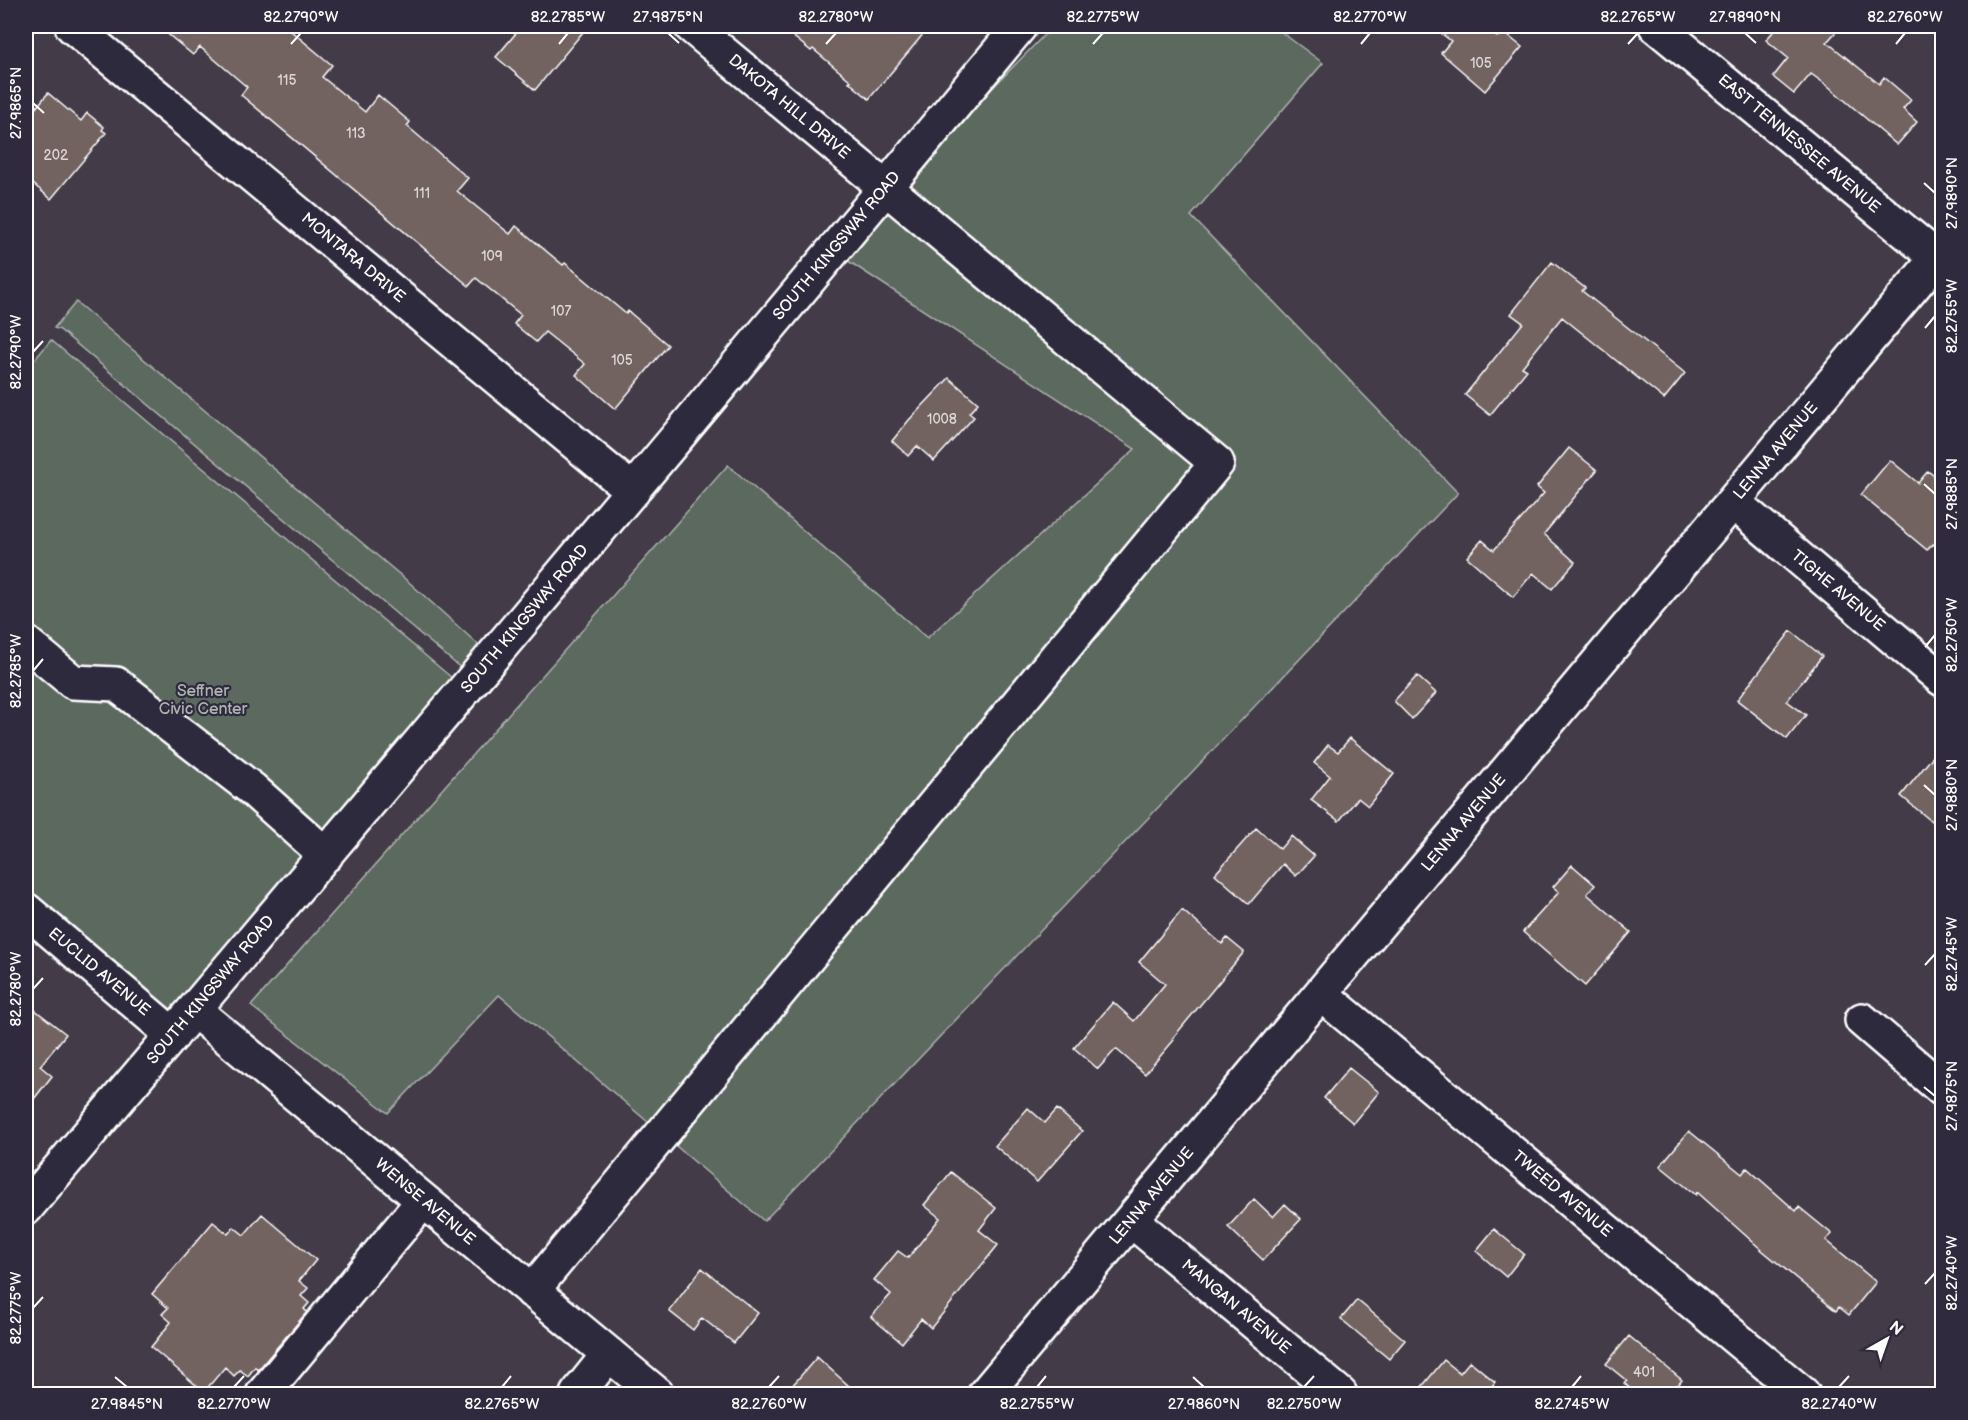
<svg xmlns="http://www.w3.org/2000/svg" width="1968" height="1420" font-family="'Balsamiq Sans',sans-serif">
<rect width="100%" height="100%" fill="#433b48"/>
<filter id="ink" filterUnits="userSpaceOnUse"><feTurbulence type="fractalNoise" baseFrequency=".0167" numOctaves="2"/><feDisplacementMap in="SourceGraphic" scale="12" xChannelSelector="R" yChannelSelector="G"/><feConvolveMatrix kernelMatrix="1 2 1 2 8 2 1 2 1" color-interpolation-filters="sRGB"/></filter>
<g filter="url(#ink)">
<path fill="#5b695f" stroke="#adb4af" stroke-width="1.5" d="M 1053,26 L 1273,26 L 1323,63 L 1191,216 L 1458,493 L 764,1221 L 499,995 L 388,1113 L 251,1006 L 728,465 L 927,638 L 1135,449 L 833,251 Z
M 76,302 L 411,584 L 482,648 L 463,670 L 60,330 L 54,328 Z
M 51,340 L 452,678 L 170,1014 L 26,888 L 26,370 Z"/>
<path fill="#736461" stroke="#fff" stroke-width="1.5" d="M 158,26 L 285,26 L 332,65 L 322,77 L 365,112 L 378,95 L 410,122 L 407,126 L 468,178 L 457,191 L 510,234 L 516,226 L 563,265 L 565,263 L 626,314 L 628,311 L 668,345 L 615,409 L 576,375 L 585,364 L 545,332 L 536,342 L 514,324 L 521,315 L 476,278 L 469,286 L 241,95 L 247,87 L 200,47 L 193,55 Z
M 522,26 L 588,26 L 535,90 L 496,57 Z
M 780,26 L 930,26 L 869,99 L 849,82 L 851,81 L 813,49 L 811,51 Z
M 1432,26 L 1484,26 L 1497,37 L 1502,31 L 1522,47 L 1485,91 L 1441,53 L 1451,41 Z
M 1778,26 L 1841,26 L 1827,42 L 1879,84 L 1884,77 L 1911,100 L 1903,109 L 1917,122 L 1897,145 L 1828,86 L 1811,74 L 1794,94 L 1773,77 L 1788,58 L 1766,40 Z
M 48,93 L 81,121 L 87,113 L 104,127 L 102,130 L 106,133 L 51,199 L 26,178 L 26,120 Z
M 1552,262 L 1585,288 L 1582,291 L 1685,373 L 1664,399 L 1562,317 L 1522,367 L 1527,370 L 1490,415 L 1465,395 L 1523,323 L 1511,314 Z
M 949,378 L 978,403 L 969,413 L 974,417 L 934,461 L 917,446 L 908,456 L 892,441 L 909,420 Z
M 1569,448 L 1597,470 L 1544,534 L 1575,562 L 1552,589 L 1533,573 L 1513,597 L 1467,557 L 1482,540 L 1494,550 L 1544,493 L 1537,487 Z
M 1890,460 L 1918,483 L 1928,471 L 1942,483 L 1942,552 L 1933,544 L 1927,550 L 1861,495 Z
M 1791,631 L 1822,656 L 1787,701 L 1806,715 L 1787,739 L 1737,700 Z
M 1417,676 L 1436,693 L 1412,719 L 1394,701 Z
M 1350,738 L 1394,774 L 1368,806 L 1358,798 L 1339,821 L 1311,800 L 1330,776 L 1314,763 L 1328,745 L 1338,752 Z
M 1942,745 L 1942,830 L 1901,796 Z
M 1256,828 L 1280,849 L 1291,836 L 1314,856 L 1296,876 L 1283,864 L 1249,904 L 1215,874 Z
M 1572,865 L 1595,885 L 1587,894 L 1631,932 L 1585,986 L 1523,932 L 1559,892 L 1553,887 Z
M 1182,910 L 1222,944 L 1227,938 L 1244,952 L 1172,1039 L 1174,1040 L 1145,1074 L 1116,1049 L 1098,1069 L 1074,1048 L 1113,1002 L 1134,1021 L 1165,984 L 1139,962 Z
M 26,1003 L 66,1034 L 40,1066 L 52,1076 L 26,1109 Z
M 1349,1068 L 1379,1092 L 1353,1123 L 1324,1098 Z
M 1028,1108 L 1045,1123 L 1057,1109 L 1082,1131 L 1037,1182 L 995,1146 Z
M 1689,1131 L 1742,1174 L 1747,1168 L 1796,1211 L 1799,1207 L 1832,1234 L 1826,1240 L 1876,1282 L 1849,1315 L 1839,1307 L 1836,1311 L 1763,1251 L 1697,1192 L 1696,1195 L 1660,1166 Z
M 951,1172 L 996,1208 L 979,1230 L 998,1245 L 931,1328 L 921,1319 L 902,1343 L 871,1317 L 891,1294 L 874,1280 L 898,1251 L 908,1258 L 940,1218 L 924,1205 Z
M 1254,1199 L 1273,1217 L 1285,1204 L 1301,1219 L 1263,1260 L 1228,1227 Z
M 262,1214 L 316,1260 L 299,1281 L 308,1288 L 301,1296 L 309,1303 L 304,1309 L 307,1312 L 258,1370 L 255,1367 L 248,1376 L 240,1370 L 234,1376 L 225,1367 L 204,1392 L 151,1347 L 171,1322 L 162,1314 L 168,1308 L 152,1294 L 213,1222 L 228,1234 L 234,1227 L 244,1235 Z
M 1494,1229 L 1524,1254 L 1506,1277 L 1476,1251 Z
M 702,1268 L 758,1313 L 734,1343 L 702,1318 L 693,1330 L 669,1311 Z
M 1357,1300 L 1405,1340 L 1389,1359 L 1341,1319 Z
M 1629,1336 L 1682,1380 L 1670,1395 L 1637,1395 L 1624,1383 L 1627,1381 L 1606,1364 Z
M 817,1357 L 859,1395 L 784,1395 Z
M 1444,1360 L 1460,1373 L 1470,1361 L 1495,1382 L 1486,1395 L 1415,1395 Z"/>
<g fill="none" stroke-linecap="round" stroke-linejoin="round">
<defs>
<path id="minor" d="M 72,26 L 633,491
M 1656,26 L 1942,262
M 1733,502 L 1942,679
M 26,643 L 73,682 L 116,684 L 252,789 L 326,855
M 26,910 L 173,1035
M 1321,994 L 1803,1394
M 194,1010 L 657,1394
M 1862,1020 L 1942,1089
M 26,1208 C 359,815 692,422 1020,26
M 1131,1220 L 1340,1394
M 532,1291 L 1217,463 L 691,26
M 263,1394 L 423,1201
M 577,1394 L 609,1354
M 985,1394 L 1942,252"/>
</defs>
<use href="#minor" stroke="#fff" stroke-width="38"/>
<use href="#minor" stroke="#2f2a3d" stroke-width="33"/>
</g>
</g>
<path fill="none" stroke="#fff" stroke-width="2" d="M 668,33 L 679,43M 1745,33 L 1756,43M 291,44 L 301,33M 559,44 L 568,33M 826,44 L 836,33M 1093,44 L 1103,33M 1361,44 L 1370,33M 1628,44 L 1638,33M 1896,44 L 1905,33M 33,103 L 44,113M 1924,183 L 1935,193M 1925,328 L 1935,316M 33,352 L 43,341M 1924,484 L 1935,494M 1925,647 L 1935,635M 33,671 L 43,659M 1924,785 L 1935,795M 1925,965 L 1935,954M 33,989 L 43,978M 1924,1087 L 1935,1096M 1925,1284 L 1935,1273M 33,1308 L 43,1297M 115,1377 L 127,1387M 1193,1377 L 1204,1387M 234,1387 L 244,1376M 502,1387 L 511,1376M 769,1387 L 779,1376M 1037,1387 L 1046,1376M 1304,1387 L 1314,1376M 1572,1387 L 1581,1376M 1839,1387 L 1849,1376"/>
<g text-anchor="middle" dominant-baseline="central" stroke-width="4.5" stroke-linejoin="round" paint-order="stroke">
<g font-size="14" fill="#dcd8d8">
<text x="1481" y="63">105</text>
<text x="287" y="80">115</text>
<text x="356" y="133">113</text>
<text x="56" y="155">202</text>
<text x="422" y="193">111</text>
<text x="492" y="256">109</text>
<text x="561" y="311">107</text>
<text x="622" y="360">105</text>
<text x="942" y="419">1008</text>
<text x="1644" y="1372">401</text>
</g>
<g font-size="16" fill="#fff" stroke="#2f2a3d">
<text transform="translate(789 107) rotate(40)">DAKOTA HILL DRIVE</text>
<text transform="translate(1799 144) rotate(40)">EAST TENNESSEE AVENUE</text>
<text transform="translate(837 246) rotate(-50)">SOUTH KINGSWAY ROAD</text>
<text transform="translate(353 258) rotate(40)">MONTARA DRIVE</text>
<text transform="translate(1776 451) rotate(-50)">LENNA AVENUE</text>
<text transform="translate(1838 591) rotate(40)">TIGHE AVENUE</text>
<text transform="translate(525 619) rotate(-50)">SOUTH KINGSWAY ROAD</text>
<text transform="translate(1464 823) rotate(-50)">LENNA AVENUE</text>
<text transform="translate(99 972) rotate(40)">EUCLID AVENUE</text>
<text transform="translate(211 990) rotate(-50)">SOUTH KINGSWAY ROAD</text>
<text transform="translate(1562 1194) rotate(40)">TWEED AVENUE</text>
<text transform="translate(1152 1196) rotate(-50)">LENNA AVENUE</text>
<text transform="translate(425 1202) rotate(40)">WENSE AVENUE</text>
<text transform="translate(1236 1307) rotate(40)">MANGAN AVENUE</text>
</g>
<g font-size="16" fill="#adb4af" stroke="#2f2a3d">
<text x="203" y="691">Seffner<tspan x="203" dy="18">Civic Center</tspan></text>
</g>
</g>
<rect width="1968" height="1420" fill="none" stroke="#2f2a3d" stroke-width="66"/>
<g transform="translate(1887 1339) rotate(40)" stroke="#2f2a3d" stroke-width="4.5" paint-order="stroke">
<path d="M0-4.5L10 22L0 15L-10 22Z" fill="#ffffff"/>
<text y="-9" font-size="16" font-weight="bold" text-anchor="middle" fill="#ffffff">N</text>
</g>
<rect x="33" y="33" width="1902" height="1354" fill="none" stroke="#fff" stroke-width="2"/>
<g font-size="15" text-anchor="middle" fill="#fff">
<text x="301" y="22">82.2790°W</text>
<text x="568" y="22">82.2785°W</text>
<text x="668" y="22">27.9875°N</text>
<text x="836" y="22">82.2780°W</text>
<text x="1103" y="22">82.2775°W</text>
<text x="1370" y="22">82.2770°W</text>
<text x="1638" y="22">82.2765°W</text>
<text x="1745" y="22">27.9890°N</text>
<text x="1905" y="22">82.2760°W</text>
<text transform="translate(16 103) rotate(-90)" y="5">27.9865°N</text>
<text transform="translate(1952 193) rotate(-90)" y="5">27.9890°N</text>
<text transform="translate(1952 316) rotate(-90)" y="5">82.2755°W</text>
<text transform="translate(16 352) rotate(-90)" y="5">82.2790°W</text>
<text transform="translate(1952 494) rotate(-90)" y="5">27.9885°N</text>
<text transform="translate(1952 635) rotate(-90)" y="5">82.2750°W</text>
<text transform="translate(16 671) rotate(-90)" y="5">82.2785°W</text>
<text transform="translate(1952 795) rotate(-90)" y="5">27.9880°N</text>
<text transform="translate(1952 954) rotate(-90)" y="5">82.2745°W</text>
<text transform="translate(16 989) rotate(-90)" y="5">82.2780°W</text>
<text transform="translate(1952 1096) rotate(-90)" y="5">27.9875°N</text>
<text transform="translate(1952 1273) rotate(-90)" y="5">82.2740°W</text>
<text transform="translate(16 1308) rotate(-90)" y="5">82.2775°W</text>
<text x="127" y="1409">27.9845°N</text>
<text x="234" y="1409">82.2770°W</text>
<text x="502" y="1409">82.2765°W</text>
<text x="769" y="1409">82.2760°W</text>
<text x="1037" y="1409">82.2755°W</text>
<text x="1204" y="1409">27.9860°N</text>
<text x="1304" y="1409">82.2750°W</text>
<text x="1572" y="1409">82.2745°W</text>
<text x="1839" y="1409">82.2740°W</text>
</g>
</svg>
